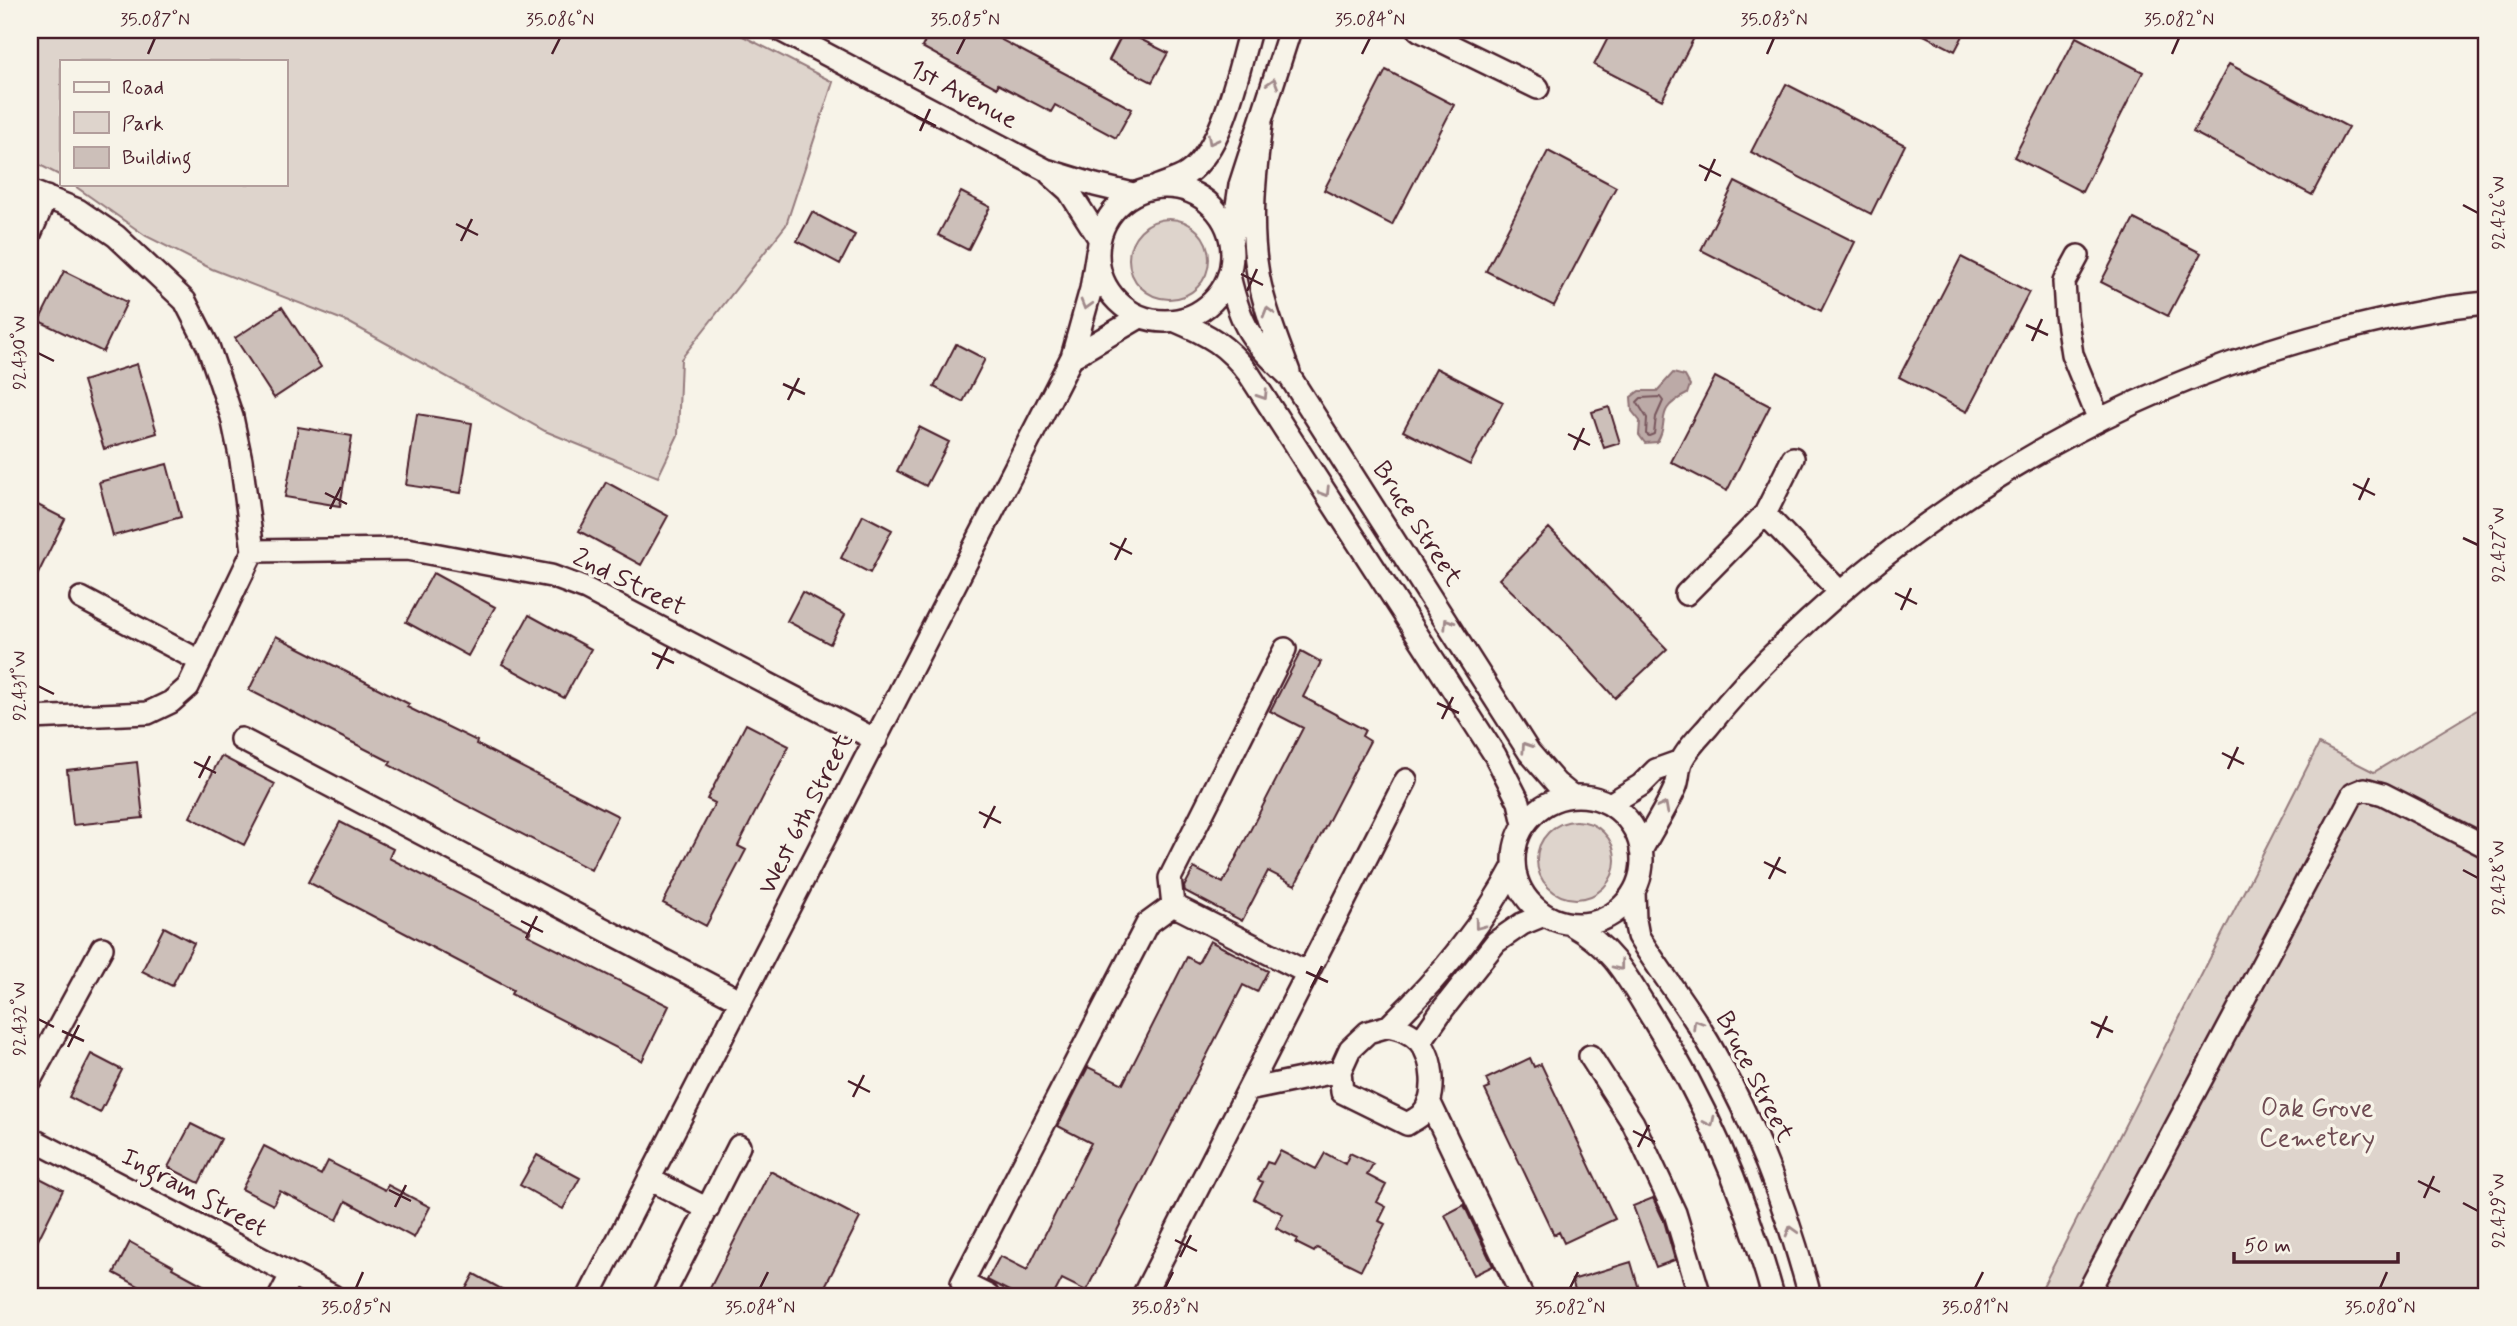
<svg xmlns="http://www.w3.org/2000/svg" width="2517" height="1326" font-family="Mynerve,sans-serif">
<rect width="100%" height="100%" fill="#f7f3e8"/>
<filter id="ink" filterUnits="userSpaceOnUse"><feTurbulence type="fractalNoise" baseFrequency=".0143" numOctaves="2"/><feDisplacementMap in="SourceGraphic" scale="14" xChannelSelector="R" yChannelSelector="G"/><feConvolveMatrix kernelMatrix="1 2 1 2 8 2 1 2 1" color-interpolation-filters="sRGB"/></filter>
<g filter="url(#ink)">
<path fill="#ded4cc" stroke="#947a7c" stroke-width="2" d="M 30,30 L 731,30 L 833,82 L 786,225 L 681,359 L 678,435 L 658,477 L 545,431 L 348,322 L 212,269 L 146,236 L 72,184 L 285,184 L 285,61 L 61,61 L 61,176 L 30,160 Z
M1129 259a40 40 0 1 1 80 0a40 40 0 1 1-80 0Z
M 2487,704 L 2487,1296 L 2038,1296 L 2319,744 L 2374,772 Z
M1537 860a39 39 0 1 1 78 0a39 39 0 1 1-78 0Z"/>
<path fill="#bcaaa7" stroke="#8e7275" stroke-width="2" d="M 1673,373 L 1685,376 L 1690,385 L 1687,394 C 1652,411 1671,421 1657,442 L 1645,443 L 1639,435 L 1640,421 L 1632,411 L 1631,397 L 1639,391 L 1657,391 Z"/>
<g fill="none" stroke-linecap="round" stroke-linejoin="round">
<path stroke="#78575d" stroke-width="2" d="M 1660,397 L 1663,401 L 1656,417 L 1654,434 L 1649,436 L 1646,434 L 1647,418 L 1637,402 L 1641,398 Z"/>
</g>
<path fill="#ccbfb9" stroke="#4a1f2b" stroke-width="2" d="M 931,30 L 983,30 L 1132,109 L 1116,138 L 1055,105 L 1051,112 L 998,84 L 997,88 L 922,47 Z
M 1612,30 L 1698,30 L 1662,100 L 1594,65 Z
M 1914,30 L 1966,30 L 1955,51 Z
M 1124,31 L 1168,53 L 1152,82 L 1109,60 Z
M 2076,37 L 2143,72 L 2082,192 L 2014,157 Z
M 2229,64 L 2348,127 L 2312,195 L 2193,132 Z
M 1386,70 L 1454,105 L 1392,225 L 1324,190 Z
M 1786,84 L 1905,145 L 1871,214 L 1751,152 Z
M 1548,151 L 1616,187 L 1554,306 L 1486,271 Z
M 1735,182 L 1855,242 L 1821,311 L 1701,250 Z
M 961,192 L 990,207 L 968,250 L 938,235 Z
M 812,212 L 855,235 L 840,264 L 797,241 Z
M 2134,219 L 2201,253 L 2168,316 L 2101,282 Z
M 1961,257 L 2029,292 L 1967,412 L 1899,377 Z
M 64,271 L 127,302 L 103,352 L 39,321 Z
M 282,307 L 321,367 L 274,398 L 235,338 Z
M 956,344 L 985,359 L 963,402 L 934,387 Z
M 137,364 L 157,433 L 104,449 L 83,381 Z
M 1436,368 L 1503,402 L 1470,465 L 1403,431 Z
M 1715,377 L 1770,406 L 1727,491 L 1671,462 Z
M 1609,407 L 1620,443 L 1604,448 L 1592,412 Z
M 417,414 L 472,423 L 461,493 L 406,485 Z
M 298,427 L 352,436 L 340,506 L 285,497 Z
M 919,427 L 949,442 L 926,486 L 897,471 Z
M 167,464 L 181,517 L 113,536 L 99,482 Z
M 606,482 L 668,516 L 641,565 L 579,531 Z
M 30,501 L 65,519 L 30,590 Z
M 863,515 L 892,530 L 870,573 L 841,558 Z
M 1549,528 L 1667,649 L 1615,698 L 1565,643 L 1499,579 Z
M 433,573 L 495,607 L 468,656 L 406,622 Z
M 802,592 L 845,615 L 830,644 L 787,621 Z
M 529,615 L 591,649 L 564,698 L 502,664 Z
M 276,636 L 409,704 L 407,707 L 477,741 L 476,744 L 618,816 L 591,870 L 389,765 L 391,762 L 249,690 Z
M 1301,651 L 1321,662 L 1303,697 L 1365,730 L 1362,736 L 1370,741 L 1295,885 L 1268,871 L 1242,921 L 1185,891 L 1184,887 L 1194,868 L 1223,883 L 1303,728 L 1270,711 Z
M 746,724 L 789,746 L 738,846 L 746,850 L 706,926 L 663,903 L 715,803 L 707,799 Z
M 221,756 L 275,784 L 244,845 L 190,817 Z
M 137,762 L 143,818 L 73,825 L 67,770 Z
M 340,822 L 393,849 L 389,858 L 531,931 L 528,935 L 669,1006 L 642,1061 L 511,994 L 513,990 L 308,882 Z
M 164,927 L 194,943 L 172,986 L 142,971 Z
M 1210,941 L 1268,971 L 1257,992 L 1243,985 L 1086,1291 L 1062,1279 L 1053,1296 L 1019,1296 L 987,1280 L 1000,1256 L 1027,1270 L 1091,1143 L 1058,1126 L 1088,1067 L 1123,1084 L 1187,957 L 1198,963 Z
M 91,1054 L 122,1070 L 100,1113 L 69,1097 Z
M 1530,1058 L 1534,1067 L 1541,1064 L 1615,1219 L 1564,1243 L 1559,1232 L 1554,1235 L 1485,1090 L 1490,1088 L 1486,1079 Z
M 191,1124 L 221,1139 L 199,1183 L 168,1167 Z
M 264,1146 L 321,1175 L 328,1161 L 385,1190 L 388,1185 L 430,1207 L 414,1238 L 346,1201 L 337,1220 L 280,1191 L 273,1205 L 242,1189 Z
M 1280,1151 L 1316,1169 L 1325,1153 L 1345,1164 L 1350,1153 L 1373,1164 L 1367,1175 L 1386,1185 L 1377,1202 L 1386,1207 L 1379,1221 L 1385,1224 L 1361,1270 L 1317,1248 L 1314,1252 L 1296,1243 L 1298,1239 L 1276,1228 L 1283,1214 L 1254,1199 L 1263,1182 L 1258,1180 L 1267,1162 L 1273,1164 Z
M 537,1155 L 580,1178 L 563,1209 L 520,1185 Z
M 770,1171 L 860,1218 L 820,1296 L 706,1296 Z
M 30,1173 L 63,1190 L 30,1256 Z
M 1653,1198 L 1664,1221 L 1675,1260 L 1656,1267 L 1633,1206 Z
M 1464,1205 L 1493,1266 L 1474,1275 L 1445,1215 Z
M 130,1242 L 173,1266 L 172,1268 L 223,1296 L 157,1296 L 114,1273 Z
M 1631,1262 L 1641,1296 L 1577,1296 L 1572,1280 Z
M 474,1274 L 514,1296 L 462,1296 Z"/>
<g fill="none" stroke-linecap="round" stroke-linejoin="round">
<defs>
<path id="minor" d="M 780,30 L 1046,170 L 1095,185 L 1133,194
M 1419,30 L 1538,88
M 1261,124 C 1255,174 1249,224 1258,274 C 1264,307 1277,340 1289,372
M 1050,174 L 1069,191 L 1099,238
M 1158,186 C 1168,182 1180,179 1188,173 C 1224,147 1238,71 1250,30
M1098 254a67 67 0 1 1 134 0a67 67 0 1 1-134 0Z
M 30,191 L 78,210 L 116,236 L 185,301 L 208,346 L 232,417 L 241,460 L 253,551 L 188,687 L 171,702 L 148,713 L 30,718
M 30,234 L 46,197
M 1232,240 L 1240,185 L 1290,30
M 2078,256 L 2064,282 L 2066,315 L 2072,354 L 2099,420
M 1229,275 C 1241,328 1251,340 1290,377 L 1529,752 L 1556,783 L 1572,796
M 1176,321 C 1209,335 1227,345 1249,374 L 1495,755 L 1519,802 L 1524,824
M 1072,357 L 1140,317
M 1765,514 L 1839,591
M 253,551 L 407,549 L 551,576 L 586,589 L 876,740
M 1686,594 L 1765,514 L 1793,458
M 81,598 L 200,661
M 1285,649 L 1170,878 L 1173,905 L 1308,973
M 241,739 L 741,1001
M1514 860a64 64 0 1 1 128 0a64 64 0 1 1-128 0Z
M 1610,804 L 1641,785 L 1656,770 L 1681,761
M 1641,851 C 1652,829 1667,808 1676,786 C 1679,778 1678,768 1682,760 C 1688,748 1699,737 1708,727 C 1734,694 1759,667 1790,638 C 1944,491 2130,384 2337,331 C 2386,319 2436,307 2487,303
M 1634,892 L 1635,920 L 1638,936 C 1657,967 1679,995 1698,1025 C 1749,1108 1785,1202 1810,1296
M 1572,925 C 1615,949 1629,981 1654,1021 C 1708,1106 1746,1199 1773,1296
M 1389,1026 C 1401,1029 1410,1032 1419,1041 C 1434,1058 1438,1098 1421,1115 C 1417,1119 1411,1121 1407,1124 L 1342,1092 L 1340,1071 L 1350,1049 L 1368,1032 Z
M 1389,1026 C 1438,979 1482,927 1514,866
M 1420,1042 L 1443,1009 L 1496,942 L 1522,924 L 1544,915
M 1590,1056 L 1633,1123 L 1675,1213 L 1700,1296
M 30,1080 L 102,948
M 1248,1090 L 1340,1071
M 1429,1101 L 1522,1296
M 30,1138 L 333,1296
M 649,1179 L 708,1209
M 280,1296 L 291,1275
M 589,1296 L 1072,357 L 1091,289 L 1097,252
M 663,1296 L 739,1146
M 988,1296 L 962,1283 L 1147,924 L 1173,905
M 1143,1296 L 1406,780
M 2086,1296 L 2353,794 L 2365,789 L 2383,794 L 2487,847"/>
</defs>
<use href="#minor" stroke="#4a1f2b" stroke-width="26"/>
<use href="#minor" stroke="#f7f3e8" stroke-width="21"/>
</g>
<defs><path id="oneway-chevron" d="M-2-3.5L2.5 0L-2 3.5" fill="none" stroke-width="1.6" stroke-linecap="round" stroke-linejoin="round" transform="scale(1.75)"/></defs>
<g stroke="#a0898a">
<use href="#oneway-chevron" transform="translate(1273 83) rotate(-73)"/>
<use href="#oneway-chevron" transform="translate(1212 140) rotate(118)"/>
<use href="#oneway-chevron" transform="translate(1086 305) rotate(106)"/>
<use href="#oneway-chevron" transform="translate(1268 312) rotate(-106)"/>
<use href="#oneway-chevron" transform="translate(1263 395) rotate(57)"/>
<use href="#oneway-chevron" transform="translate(1325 492) rotate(58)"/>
<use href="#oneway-chevron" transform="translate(1448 623) rotate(-123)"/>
<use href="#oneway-chevron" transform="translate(1526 747) rotate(-123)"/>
<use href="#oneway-chevron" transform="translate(1664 807) rotate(-62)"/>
<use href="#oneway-chevron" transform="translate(1479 925) rotate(127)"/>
<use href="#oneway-chevron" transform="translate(1619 966) rotate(52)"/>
<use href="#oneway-chevron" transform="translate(1697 1024) rotate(-122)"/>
<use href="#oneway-chevron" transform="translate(1710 1122) rotate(64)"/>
<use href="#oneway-chevron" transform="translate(1791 1231) rotate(-106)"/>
</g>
</g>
<path fill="none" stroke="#4a1f2b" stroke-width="2.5" d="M 148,54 L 155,38M 552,54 L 560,38M 957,54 L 965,38M 1362,54 L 1370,38M 1767,54 L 1774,38M 2172,54 L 2179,38M 914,115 L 936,126M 920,131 L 930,109M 1699,165 L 1721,176M 1705,181 L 1715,159M 2463,205 L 2478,213M 456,224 L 478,235M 461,241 L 472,219M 1241,274 L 1263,285M 1247,291 L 1257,269M 2026,325 L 2048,335M 2032,341 L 2042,319M 38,353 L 54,361M 783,384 L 805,394M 788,400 L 799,378M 1568,434 L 1590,445M 1574,450 L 1584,428M 2353,484 L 2375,495M 325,493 L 347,504M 2359,500 L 2369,478M 330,509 L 341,487M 2463,538 L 2478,545M 1110,543 L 1132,554M 1115,560 L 1126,538M 1895,593 L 1917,604M 1901,610 L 1911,588M 652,653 L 674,663M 657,669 L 668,647M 38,686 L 54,694M 1437,703 L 1459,713M 1442,719 L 1453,697M 2222,753 L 2244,764M 194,762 L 216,773M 2228,769 L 2238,747M 199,778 L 210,756M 979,812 L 1001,823M 984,828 L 995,806M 1764,862 L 1786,873M 2463,870 L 2478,878M 1769,879 L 1780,857M 521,921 L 543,932M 526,938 L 537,916M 1306,972 L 1328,982M 1311,988 L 1322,966M 38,1019 L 54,1027M 2091,1022 L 2113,1032M 62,1031 L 84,1041M 2097,1038 L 2107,1016M 68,1047 L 79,1025M 848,1081 L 870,1092M 853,1097 L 864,1075M 1633,1131 L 1655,1142M 1638,1147 L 1649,1125M 2418,1181 L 2440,1192M 389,1190 L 411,1201M 2424,1198 L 2434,1176M 2463,1203 L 2478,1211M 395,1207 L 406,1185M 1175,1240 L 1197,1251M 1180,1257 L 1191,1235M 356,1288 L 363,1272M 760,1288 L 768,1272M 1165,1288 L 1173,1272M 1570,1288 L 1578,1272M 1975,1288 L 1983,1272M 2380,1288 L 2387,1272"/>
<g text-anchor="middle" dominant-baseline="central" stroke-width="7" stroke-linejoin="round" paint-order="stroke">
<g font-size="26" fill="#4a1f2b" stroke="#f7f3e8">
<text transform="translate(963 95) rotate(28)">1st Avenue</text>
<text transform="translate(1417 524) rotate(57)">Bruce Street</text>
<text transform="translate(629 583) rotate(26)">2nd Street</text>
<text transform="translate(806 814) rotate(-63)">West 6th Street</text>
<text transform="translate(1754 1077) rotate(63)">Bruce Street</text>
<text transform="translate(194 1193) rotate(28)">Ingram Street</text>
</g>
<g font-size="26" fill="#6f4c53" stroke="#f7f3e8">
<text x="2317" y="1109">Oak Grove<tspan x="2317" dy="30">Cemetery</tspan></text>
</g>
</g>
<rect width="2517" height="1326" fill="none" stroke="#f7f3e8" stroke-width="77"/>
<rect x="60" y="60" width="228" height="126" fill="#f7f3e8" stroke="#b29e9c" stroke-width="2"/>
<rect x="74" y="82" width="35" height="10" fill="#f7f3e8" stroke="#b29e9c" stroke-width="2"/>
<text x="122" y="94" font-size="21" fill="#4a1f2b">Road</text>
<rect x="74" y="112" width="35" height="21" fill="#ded4cc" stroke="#b29e9c" stroke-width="2"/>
<text x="122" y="130" font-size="21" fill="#4a1f2b">Park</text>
<rect x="74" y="147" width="35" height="21" fill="#ccbfb9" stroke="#b29e9c" stroke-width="2"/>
<text x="122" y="164" font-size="21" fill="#4a1f2b">Building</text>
<path d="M2234 1252v10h164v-10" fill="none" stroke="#4a1f2b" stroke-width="3.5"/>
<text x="2244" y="1252" font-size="21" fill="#4a1f2b" stroke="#f7f3e8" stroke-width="5" paint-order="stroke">50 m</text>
<rect x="38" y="38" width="2440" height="1250" fill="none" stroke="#4a1f2b" stroke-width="2.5"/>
<g font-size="18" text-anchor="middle" fill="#4a1f2b">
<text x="155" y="25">35.087°N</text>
<text x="560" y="25">35.086°N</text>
<text x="965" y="25">35.085°N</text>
<text x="1370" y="25">35.084°N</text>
<text x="1774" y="25">35.083°N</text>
<text x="2179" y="25">35.082°N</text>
<text transform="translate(2498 213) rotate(-90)" y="6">92.426°W</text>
<text transform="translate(19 353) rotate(-90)" y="6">92.430°W</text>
<text transform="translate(2498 545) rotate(-90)" y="6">92.427°W</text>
<text transform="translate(19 686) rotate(-90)" y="6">92.431°W</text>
<text transform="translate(2498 878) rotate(-90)" y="6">92.428°W</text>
<text transform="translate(19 1019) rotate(-90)" y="6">92.432°W</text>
<text transform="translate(2498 1211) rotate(-90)" y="6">92.429°W</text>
<text x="356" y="1313">35.085°N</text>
<text x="760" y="1313">35.084°N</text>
<text x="1165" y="1313">35.083°N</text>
<text x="1570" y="1313">35.082°N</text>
<text x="1975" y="1313">35.081°N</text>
<text x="2380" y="1313">35.080°N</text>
</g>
</svg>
